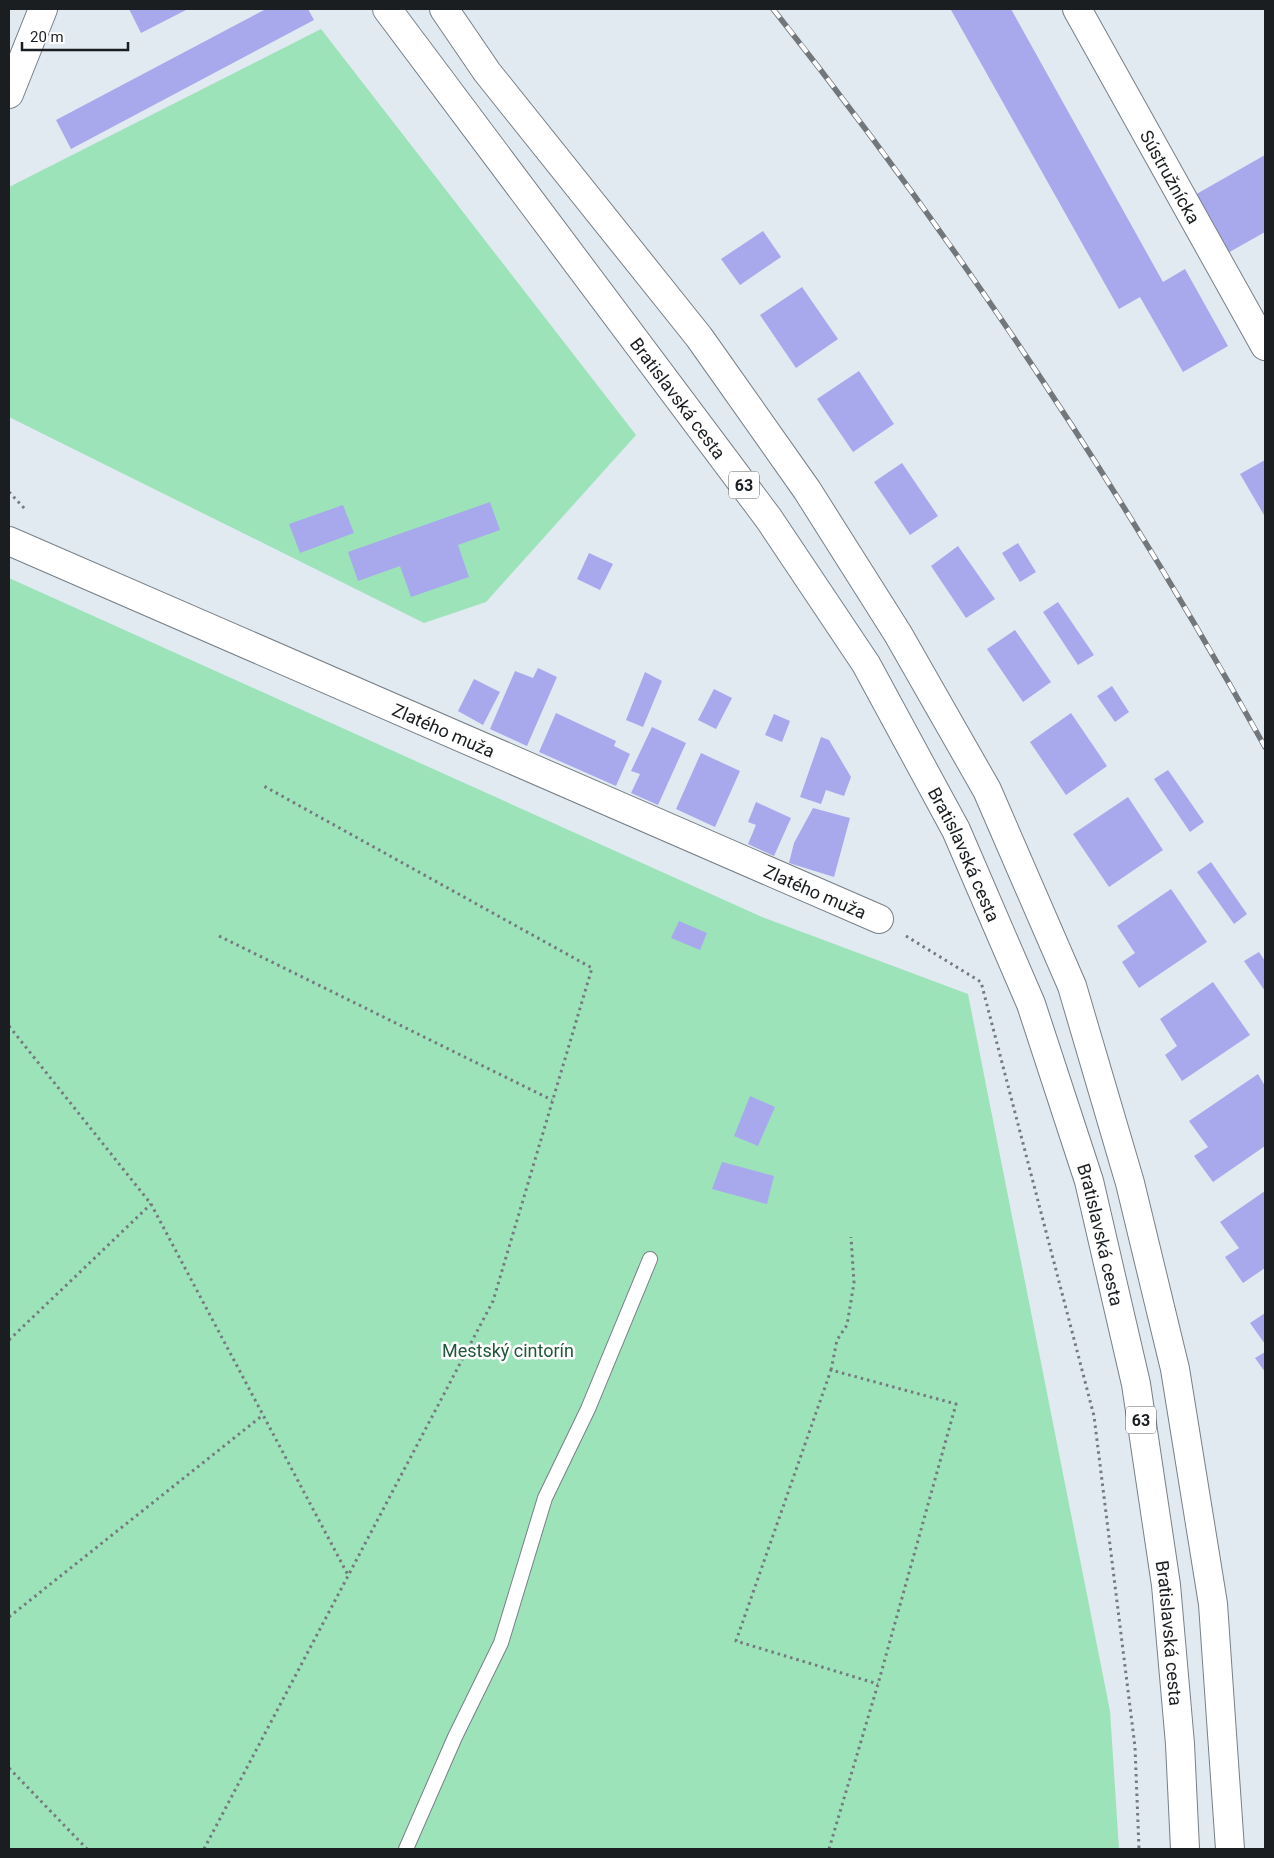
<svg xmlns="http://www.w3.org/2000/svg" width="1274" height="1858" font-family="Roboto,sans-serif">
<rect width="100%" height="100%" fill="#e1e9f1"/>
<path fill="#9ce3ba" d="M 321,29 L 636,435 L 486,602 L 424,623 L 9,417 L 9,187 Z
M 9,578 L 762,917 L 968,994 L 1110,1711 L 1119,1849 L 9,1849 Z"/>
<path fill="#a8a9ed" d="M 129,9 L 188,9 L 141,33 Z
M 266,9 L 308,9 L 314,20 L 71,149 L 56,120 Z
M 954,9 L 1011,9 L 1163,282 L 1185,269 L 1228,346 L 1183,372 L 1140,297 L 1119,309 L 951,10 Z
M 1265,155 L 1265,232 L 1226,254 L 1193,196 Z
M 763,231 L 781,257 L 740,285 L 721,259 Z
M 802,287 L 838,339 L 796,368 L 760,315 Z
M 859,371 L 894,424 L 853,452 L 817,399 Z
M 1265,460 L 1265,515 L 1264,515 L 1240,474 Z
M 902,463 L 938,516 L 910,535 L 874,482 Z
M 490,502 L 500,530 L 458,545 L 469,577 L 411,597 L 400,566 L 358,581 L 348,552 Z
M 343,505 L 354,533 L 300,553 L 289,524 Z
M 1018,543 L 1036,572 L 1020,582 L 1002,553 Z
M 958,546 L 995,599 L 966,618 L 931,566 Z
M 589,553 L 613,564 L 600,590 L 577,579 Z
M 1058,602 L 1094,655 L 1078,665 L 1043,612 Z
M 1015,630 L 1051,682 L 1023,702 L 987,649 Z
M 538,668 L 557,677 L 527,746 L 490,729 L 515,671 L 533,678 Z
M 645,672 L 662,681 L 643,727 L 626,720 Z
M 474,679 L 500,692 L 483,725 L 458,711 Z
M 1112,686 L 1129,712 L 1115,722 L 1097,696 Z
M 714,689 L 732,698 L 716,729 L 698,720 Z
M 556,713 L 616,741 L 614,746 L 630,754 L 616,786 L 539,752 Z
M 1071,713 L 1107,766 L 1066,795 L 1030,742 Z
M 774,714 L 790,721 L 782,742 L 765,735 Z
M 652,727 L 686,743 L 658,805 L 631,793 L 640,774 L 631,771 Z
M 821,737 L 829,740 L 851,777 L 844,796 L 826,790 L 821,804 L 800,797 Z
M 701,753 L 740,771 L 715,827 L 676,809 Z
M 1168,770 L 1204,822 L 1190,832 L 1154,779 Z
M 1128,797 L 1163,850 L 1109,887 L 1073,834 Z
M 756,802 L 791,818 L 774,856 L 748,844 L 756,825 L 748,822 Z
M 813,808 L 850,818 L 834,877 L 789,863 L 794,843 Z
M 1211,862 L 1247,914 L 1234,924 L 1197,872 Z
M 1171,889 L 1207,942 L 1139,988 L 1122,962 L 1135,953 L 1117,926 Z
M 679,921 L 707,933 L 700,950 L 671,938 Z
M 1259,952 L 1265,961 L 1265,991 L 1244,961 Z
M 1213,982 L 1250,1035 L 1182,1081 L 1165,1055 L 1177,1046 L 1160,1019 Z
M 1258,1074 L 1265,1086 L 1265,1146 L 1213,1182 L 1194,1156 L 1208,1147 L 1189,1121 Z
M 750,1096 L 775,1107 L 758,1146 L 734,1136 Z
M 722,1162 L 774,1176 L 767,1204 L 712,1189 Z
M 1265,1191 L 1265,1268 L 1243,1283 L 1225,1257 L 1239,1248 L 1220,1222 Z
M 1265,1313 L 1265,1344 L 1250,1323 Z
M 1265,1352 L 1265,1372 L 1255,1358 Z"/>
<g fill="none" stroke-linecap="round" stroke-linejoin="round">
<defs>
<path id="lane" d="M 406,1849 L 455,1737 L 501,1643 L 545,1498 L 588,1409 L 650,1259"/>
<g id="street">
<path id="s1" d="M 1077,9 L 1265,346"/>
<path d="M 9,94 L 43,9"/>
<path id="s2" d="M 9,541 L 879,919"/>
</g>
<g id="primary">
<path id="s3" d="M 387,9 L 769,519 L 866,664 L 956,830 L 1031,1004 L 1089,1181 L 1136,1384 L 1166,1585 L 1180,1744 L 1185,1849"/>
<path d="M 444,9 L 487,72 L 699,337 L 807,490 L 898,634 L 987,790 L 1072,986 L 1130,1183 L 1175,1369 L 1213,1604 L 1230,1849"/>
</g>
</defs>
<use href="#lane" stroke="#788087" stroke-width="16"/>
<use href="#street" stroke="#788087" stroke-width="30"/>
<use href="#primary" stroke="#788087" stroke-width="30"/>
<path stroke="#757a7f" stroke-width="3" stroke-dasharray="2.5 4" stroke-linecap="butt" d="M 9,492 L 26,510
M 219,936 L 552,1100
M 906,936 L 981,982 L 1094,1416 L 1135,1747 L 1139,1849
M 9,1026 L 151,1204 L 348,1575
M 9,1340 L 151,1204
M 831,1370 L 837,1340 L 847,1325 L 854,1283 L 851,1237
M 9,1617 L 263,1415
M 9,1768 L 87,1849
M 204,1849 L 493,1301 L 592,968 L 262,785
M 829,1849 L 878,1684 L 956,1404 L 831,1370 L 736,1641 L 878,1684"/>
<use href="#lane" stroke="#fff" stroke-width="14"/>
<use href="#street" stroke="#fff" stroke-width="28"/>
<use href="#primary" stroke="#fff" stroke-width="28"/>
<defs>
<path id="rail" d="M 773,9 C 957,241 1121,488 1265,747"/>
</defs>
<use href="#rail" stroke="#72777c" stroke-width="5.5"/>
<use href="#rail" stroke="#fff" stroke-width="4" stroke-dasharray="11" stroke-linecap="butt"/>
</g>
<g text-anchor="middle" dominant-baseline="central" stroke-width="5" stroke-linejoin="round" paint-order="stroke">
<g fill="#fff" stroke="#5f6263" stroke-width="1">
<rect x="729" y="471.5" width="30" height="27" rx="4"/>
<rect x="1126" y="1406.5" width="30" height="27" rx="4"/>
</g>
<g font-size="16" font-weight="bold" fill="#1b1e20">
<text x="744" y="485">63</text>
<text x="1141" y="1420">63</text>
</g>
<g font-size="18" fill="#1b1e20" stroke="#fff">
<text stroke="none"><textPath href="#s1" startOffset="192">Sústružnícka</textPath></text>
<text stroke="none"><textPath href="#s3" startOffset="486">Bratislavská cesta</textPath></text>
<text stroke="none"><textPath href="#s2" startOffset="474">Zlatého muža</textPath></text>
<text stroke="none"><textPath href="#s3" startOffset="1026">Bratislavská cesta</textPath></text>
<text stroke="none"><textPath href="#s2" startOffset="879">Zlatého muža</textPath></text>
<text stroke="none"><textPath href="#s3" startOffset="1431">Bratislavská cesta</textPath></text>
<text stroke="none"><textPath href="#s3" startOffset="1836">Bratislavská cesta</textPath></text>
</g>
<g font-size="18" fill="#1f573b" stroke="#fff">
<text x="508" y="1350">Mestský cintorín</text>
</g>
</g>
<rect width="1274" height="1858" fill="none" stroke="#1b1e20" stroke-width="20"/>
<path d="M22 42v8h106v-8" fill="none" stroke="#1b1e20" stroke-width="2.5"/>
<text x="30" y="42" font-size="15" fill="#1b1e20" stroke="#ffffff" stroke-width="4" paint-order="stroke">20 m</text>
</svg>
